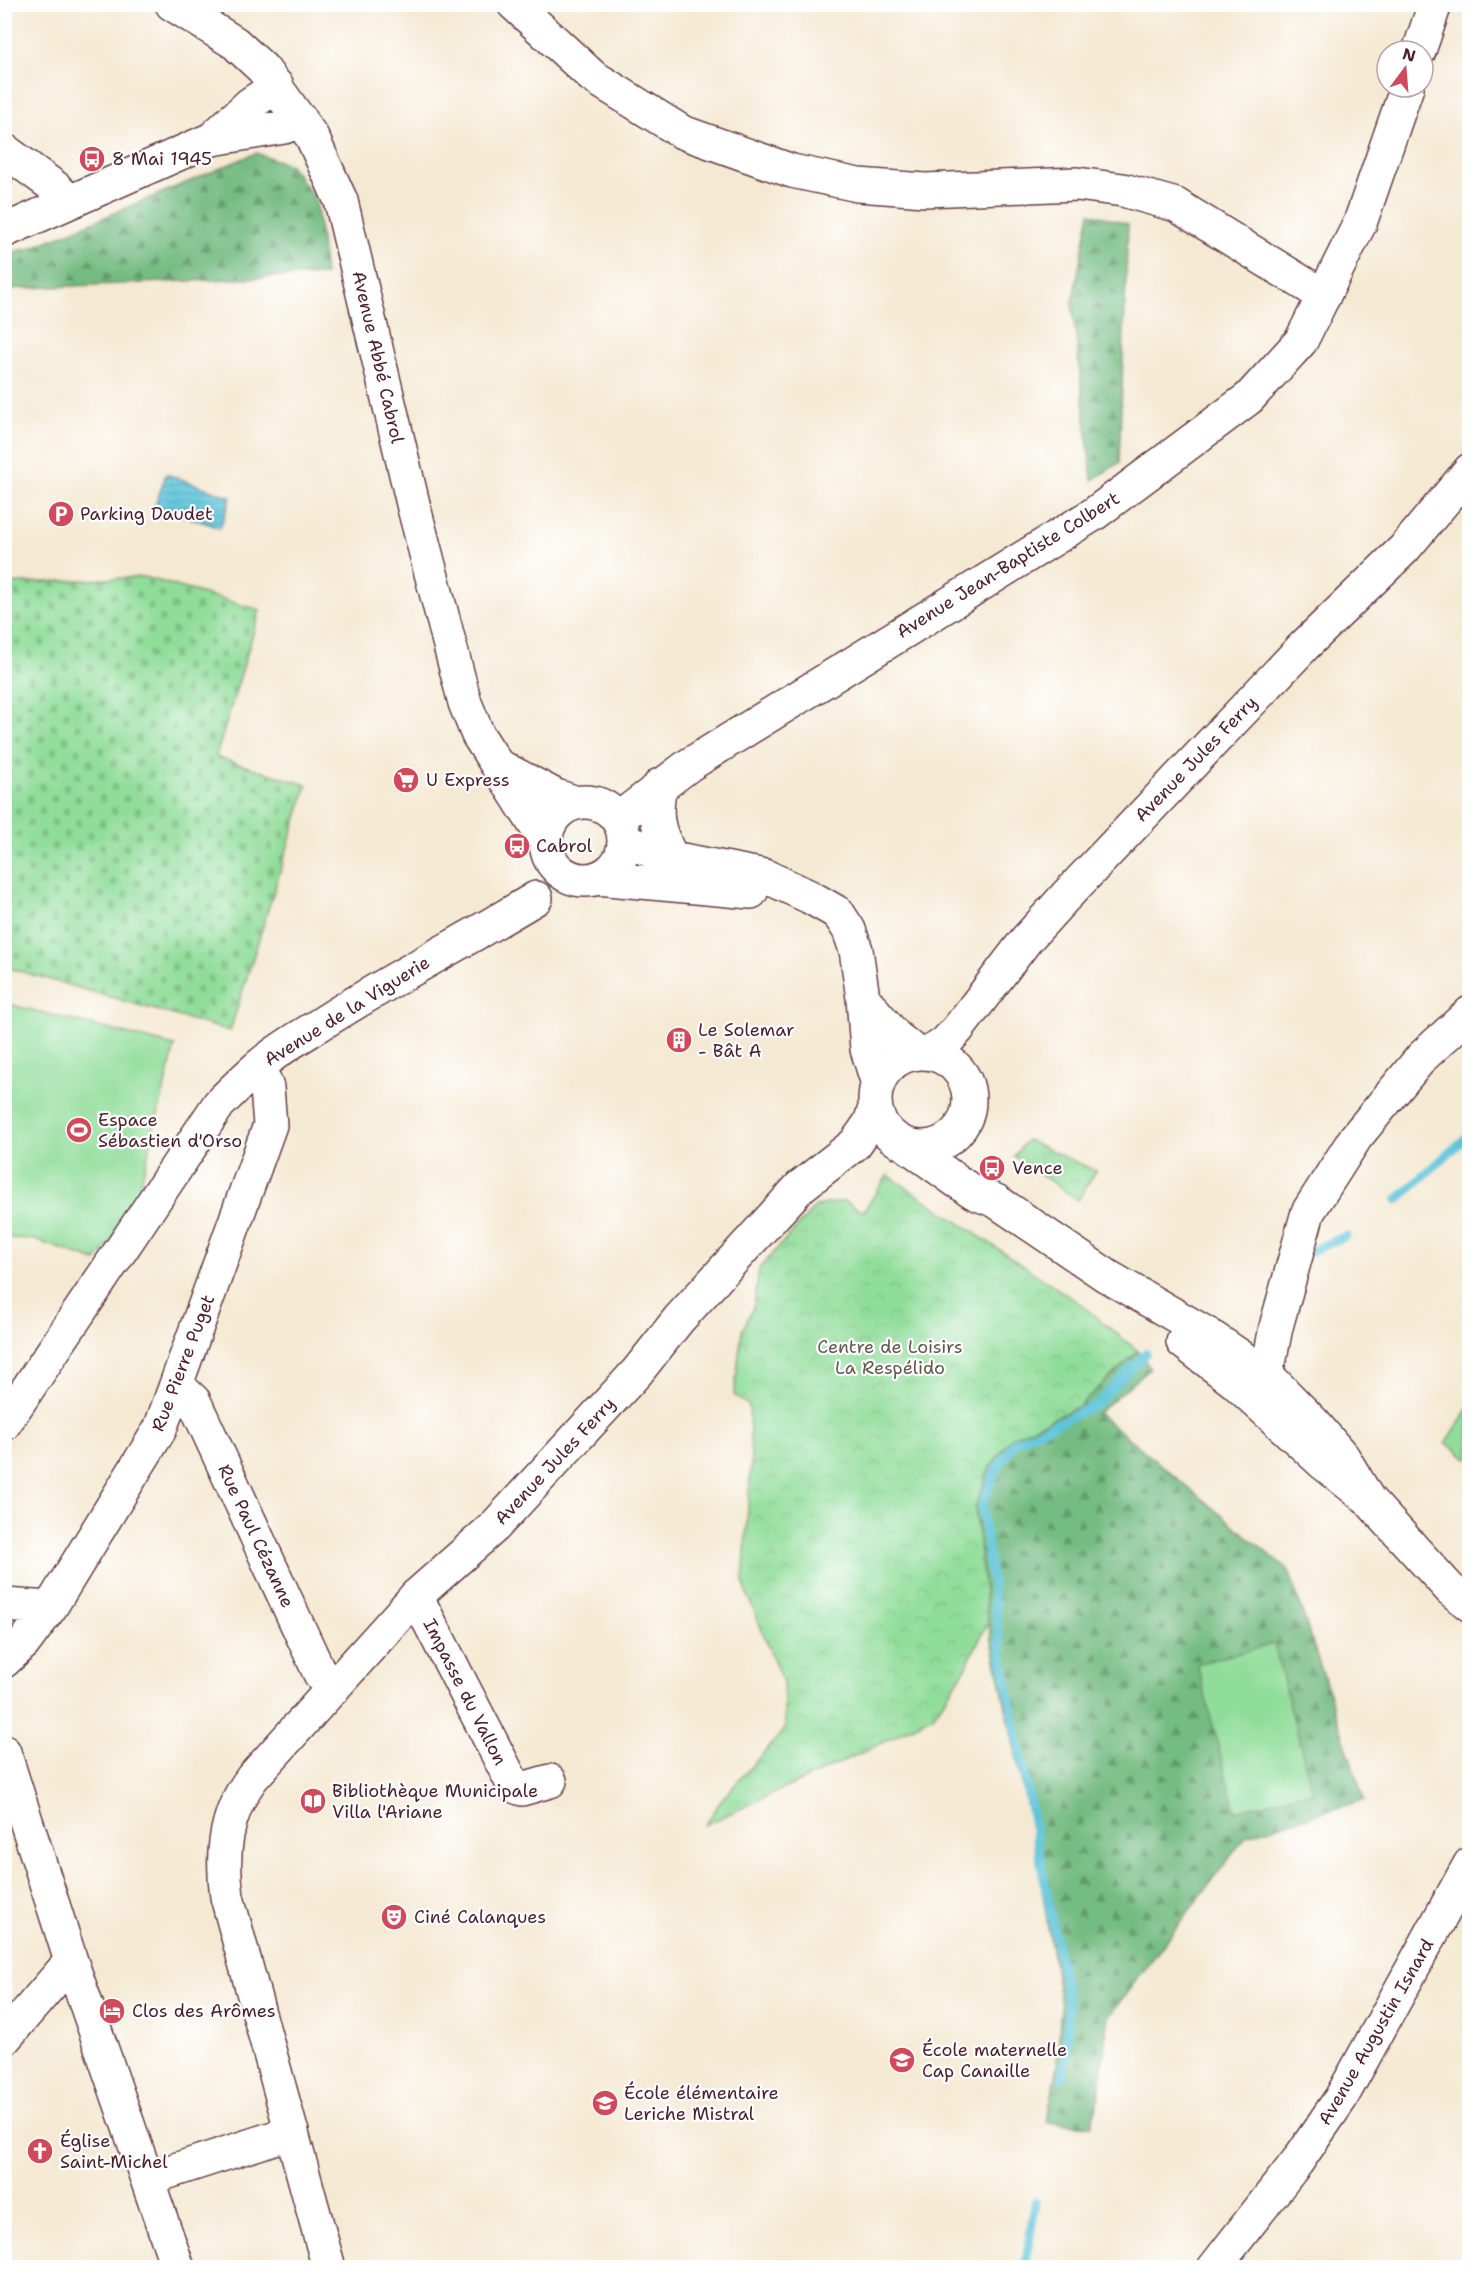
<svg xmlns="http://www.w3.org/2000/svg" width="1474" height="2272" font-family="'Shantell Sans',sans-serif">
<defs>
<pattern id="forest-firs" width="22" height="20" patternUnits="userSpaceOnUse" patternTransform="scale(1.5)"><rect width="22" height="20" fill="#74bc82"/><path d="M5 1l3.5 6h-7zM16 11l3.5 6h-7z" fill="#61986b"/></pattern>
<pattern id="cemetery-stones" width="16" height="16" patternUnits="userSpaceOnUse" patternTransform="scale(1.5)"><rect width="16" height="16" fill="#90dd9a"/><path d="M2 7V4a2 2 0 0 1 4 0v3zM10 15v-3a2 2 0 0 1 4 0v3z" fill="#7ebd85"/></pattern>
<pattern id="park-crowns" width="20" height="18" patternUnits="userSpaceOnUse" patternTransform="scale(1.5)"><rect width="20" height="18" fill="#90dd9a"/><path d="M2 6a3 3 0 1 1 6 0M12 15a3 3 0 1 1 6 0" fill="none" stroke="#7ebd85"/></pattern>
<pattern id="water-rules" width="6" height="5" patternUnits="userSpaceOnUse" patternTransform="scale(1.5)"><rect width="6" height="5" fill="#5dc4da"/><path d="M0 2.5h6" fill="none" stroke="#52a8bb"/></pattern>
</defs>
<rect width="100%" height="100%" fill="#fff"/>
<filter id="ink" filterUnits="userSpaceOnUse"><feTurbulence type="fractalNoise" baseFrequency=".0167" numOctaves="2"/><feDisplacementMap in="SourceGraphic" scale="12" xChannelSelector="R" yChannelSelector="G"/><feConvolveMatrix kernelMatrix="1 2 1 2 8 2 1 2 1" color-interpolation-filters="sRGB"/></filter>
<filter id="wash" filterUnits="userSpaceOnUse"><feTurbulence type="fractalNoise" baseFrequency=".008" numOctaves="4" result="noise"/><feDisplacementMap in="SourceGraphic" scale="24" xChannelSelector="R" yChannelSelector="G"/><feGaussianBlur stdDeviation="1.35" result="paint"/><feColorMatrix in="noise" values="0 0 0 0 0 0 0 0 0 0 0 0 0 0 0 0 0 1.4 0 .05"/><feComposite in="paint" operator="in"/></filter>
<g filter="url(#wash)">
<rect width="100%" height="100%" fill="#f4e9d2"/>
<path fill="url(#forest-firs)" stroke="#5f6e56" stroke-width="1.5" d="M 256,153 L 290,165 L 316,200 L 325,275 L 5,289 L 5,253 L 29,249 Z
M 1090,213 L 1128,224 L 1119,463 L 1092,480 L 1072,303 Z
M 1138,1351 L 1150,1368 L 1098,1413 L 1289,1571 L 1364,1800 L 1247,1835 L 1109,2016 L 1097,2106 L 1091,2126 L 1046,2122 L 1056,2076 L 1061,2006 L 1035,1846 L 988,1622 L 975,1508 L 990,1467 L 1012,1437 L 1078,1407 Z"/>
<path fill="url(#cemetery-stones)" stroke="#6d7e62" stroke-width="1.5" d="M 145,577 L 260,610 L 216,757 L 307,785 L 230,1031 L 5,967 L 5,584 Z"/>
<path fill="url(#park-crowns)" stroke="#6d7e62" stroke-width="1.5" d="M 1027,1140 L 1096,1171 L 1078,1200 L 1014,1156 Z
M 888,1175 L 1079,1303 L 1138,1351 L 1078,1407 L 1012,1437 L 990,1467 L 975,1508 L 988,1622 L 962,1674 L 933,1716 L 870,1749 L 705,1825 L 723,1798 L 785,1729 L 783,1683 L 743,1583 L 751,1464 L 749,1406 L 734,1395 L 742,1331 L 754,1305 L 759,1269 L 816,1206 L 845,1201 L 863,1212 Z"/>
<path fill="#90dd9a" stroke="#6d7e62" stroke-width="1.5" d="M 4,1003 L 175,1046 L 133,1214 L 96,1261 L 32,1239 L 5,1238 Z
M 1469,1408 L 1469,1459 L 1446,1443 Z
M 1274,1644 L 1312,1791 L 1235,1811 L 1197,1664 Z"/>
<path fill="url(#water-rules)" stroke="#547282" stroke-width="1.5" d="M 166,474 L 231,497 L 220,528 L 155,506 Z"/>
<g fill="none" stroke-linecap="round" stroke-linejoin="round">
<path stroke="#5dc4da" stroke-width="9" d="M 1397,1200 L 1470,1134
M 1311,1251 L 1346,1236
M 1062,2078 L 1067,2053 L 1068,2003 L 1002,1658 L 982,1506 L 996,1470 L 1015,1442 L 1096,1405 L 1146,1353
M 1025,2268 L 1035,2203"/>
</g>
</g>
<g filter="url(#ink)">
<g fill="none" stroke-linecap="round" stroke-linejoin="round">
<defs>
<path id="minor" d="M 172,4 L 235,43 L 263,69 L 312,137 L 341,201 L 414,508 L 465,703 L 478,735 L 546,842
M 514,4 L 592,76 L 682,132 L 792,171 L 858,185 L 925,190 L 1077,184 L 1123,190 L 1176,205 L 1324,296
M 1419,51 L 1435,4
M 212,139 L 250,104 L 277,86
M 4,150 L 56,188 L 69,202
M 4,231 L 212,139 L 284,127 L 301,120
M 499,766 L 556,796 L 577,803
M 660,785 C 654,816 657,830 672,858
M546 841a39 39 0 1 1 78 0a39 39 0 1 1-78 0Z
M 618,819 L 689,765 L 1094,514 L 1249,398 L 1301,341 L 1360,223 L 1407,87
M 624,841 L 672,858 L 765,876 L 810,897 L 838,913 L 849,930 L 856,950 L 863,998 L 867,1049 L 878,1084
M 597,878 L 751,892
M 863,998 L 895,1036 L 916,1053
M 177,1385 L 194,1401 L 321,1676 L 333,1689
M 1248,1394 L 1265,1373 L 1270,1358 L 1276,1327 L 1308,1212 L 1356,1137 L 1422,1057 L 1470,1013
M 4,1424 L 219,1104 C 232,1091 245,1078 259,1066 C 279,1048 304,1035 327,1020 C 395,977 467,940 536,898
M 416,1596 L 514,1786 L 522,1789 L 550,1781
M 4,1605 L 50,1608
M 4,1661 L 24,1643 L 50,1608 L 160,1429 L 270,1125 L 267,1088 L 259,1066
M 4,1752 L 71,1961 L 178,2268
M 4,2039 L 71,1961
M 147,2179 L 292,2132
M 1214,2268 L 1297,2162 L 1341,2098 L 1470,1864"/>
<path id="tertiary" d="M 929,1053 L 944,1044 L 957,1030 L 1026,940 L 1065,897 L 1304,646 L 1404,549 L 1470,470
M875 1100a47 47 0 1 1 94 0a47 47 0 1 1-94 0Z
M 905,1144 L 958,1182 L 975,1193 L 996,1201 L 1107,1276 L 1207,1334 L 1265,1373 L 1314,1423 L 1343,1457 L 1368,1499
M 1183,1342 L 1236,1383 L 1323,1463 L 1368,1499 L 1450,1589 L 1470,1605
M 329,2268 L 227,1897 C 221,1853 225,1814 252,1778 L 416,1596 L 494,1527 L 637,1372 L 679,1319 L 800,1187 L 855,1144 L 870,1123 L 875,1108"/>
</defs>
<use href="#minor" stroke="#643d44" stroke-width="36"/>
<use href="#tertiary" stroke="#643d44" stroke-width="36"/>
<use href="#minor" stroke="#fff" stroke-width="33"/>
<use href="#tertiary" stroke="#fff" stroke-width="33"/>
</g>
</g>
<defs>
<symbol id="bus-disc" viewBox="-11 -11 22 22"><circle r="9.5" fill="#d1495b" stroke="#fff"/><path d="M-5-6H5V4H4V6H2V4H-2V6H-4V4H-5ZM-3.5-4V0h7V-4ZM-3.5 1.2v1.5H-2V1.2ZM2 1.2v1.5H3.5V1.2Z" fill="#fff"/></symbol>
<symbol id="parking-disc" viewBox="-11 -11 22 22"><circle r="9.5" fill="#d1495b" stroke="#fff"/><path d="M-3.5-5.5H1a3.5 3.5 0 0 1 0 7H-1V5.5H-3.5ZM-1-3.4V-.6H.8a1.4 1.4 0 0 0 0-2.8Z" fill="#fff"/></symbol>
<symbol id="supermarket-disc" viewBox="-11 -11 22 22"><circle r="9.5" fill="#d1495b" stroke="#fff"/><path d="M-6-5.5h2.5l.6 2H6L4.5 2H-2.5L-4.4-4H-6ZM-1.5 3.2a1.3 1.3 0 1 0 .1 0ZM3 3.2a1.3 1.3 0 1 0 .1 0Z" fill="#fff"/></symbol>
<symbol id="building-disc" viewBox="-11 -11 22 22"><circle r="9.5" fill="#d1495b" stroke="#fff"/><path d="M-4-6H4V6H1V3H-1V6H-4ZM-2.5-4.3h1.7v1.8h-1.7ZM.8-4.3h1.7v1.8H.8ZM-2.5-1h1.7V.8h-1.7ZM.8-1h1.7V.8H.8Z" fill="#fff"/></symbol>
<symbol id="stadium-disc" viewBox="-11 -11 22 22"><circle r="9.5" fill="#d1495b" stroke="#fff"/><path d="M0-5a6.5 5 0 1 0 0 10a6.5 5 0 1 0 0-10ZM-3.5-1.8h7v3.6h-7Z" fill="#fff"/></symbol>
<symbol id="library-disc" viewBox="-11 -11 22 22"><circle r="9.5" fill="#d1495b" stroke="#fff"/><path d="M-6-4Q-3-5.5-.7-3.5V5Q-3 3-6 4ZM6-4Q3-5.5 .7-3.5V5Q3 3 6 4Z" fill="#fff"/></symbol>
<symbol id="theatre-disc" viewBox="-11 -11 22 22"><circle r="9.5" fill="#d1495b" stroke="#fff"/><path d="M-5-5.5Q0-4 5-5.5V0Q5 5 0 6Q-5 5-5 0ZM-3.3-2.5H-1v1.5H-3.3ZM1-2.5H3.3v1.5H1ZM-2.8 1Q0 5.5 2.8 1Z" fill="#fff"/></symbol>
<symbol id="hotel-disc" viewBox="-11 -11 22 22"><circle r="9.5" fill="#d1495b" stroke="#fff"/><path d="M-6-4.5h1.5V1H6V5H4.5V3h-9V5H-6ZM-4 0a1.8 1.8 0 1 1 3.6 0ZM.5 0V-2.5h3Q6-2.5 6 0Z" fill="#fff"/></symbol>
<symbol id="school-disc" viewBox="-11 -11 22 22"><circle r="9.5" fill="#d1495b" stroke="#fff"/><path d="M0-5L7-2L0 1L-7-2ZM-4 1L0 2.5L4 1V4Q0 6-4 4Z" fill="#fff"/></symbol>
<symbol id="church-disc" viewBox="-11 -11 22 22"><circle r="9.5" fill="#d1495b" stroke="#fff"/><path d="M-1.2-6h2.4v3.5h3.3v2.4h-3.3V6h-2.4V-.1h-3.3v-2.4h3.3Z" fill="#fff"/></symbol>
</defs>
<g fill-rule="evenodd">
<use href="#bus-disc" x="77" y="144" width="30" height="30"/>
<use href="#parking-disc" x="46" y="499" width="30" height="30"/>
<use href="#supermarket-disc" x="391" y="765" width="30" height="30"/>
<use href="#bus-disc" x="502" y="831" width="30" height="30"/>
<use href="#building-disc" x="664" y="1025" width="30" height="30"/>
<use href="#stadium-disc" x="64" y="1115" width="30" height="30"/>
<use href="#bus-disc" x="977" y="1153" width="30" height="30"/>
<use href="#library-disc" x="298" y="1786" width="30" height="30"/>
<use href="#theatre-disc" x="379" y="1902" width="30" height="30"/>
<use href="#hotel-disc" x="97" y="1996" width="30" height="30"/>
<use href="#school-disc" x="887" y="2045" width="30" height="30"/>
<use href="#school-disc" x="590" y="2088" width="30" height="30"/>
<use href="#church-disc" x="25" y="2136" width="30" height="30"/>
</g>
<g text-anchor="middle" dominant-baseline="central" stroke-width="4.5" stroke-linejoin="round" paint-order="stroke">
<g font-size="18" fill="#4a1f2b" stroke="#fff" text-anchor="start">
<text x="112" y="159">8 Mai 1945</text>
<text x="80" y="514">Parking Daudet</text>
<text x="426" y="780">U Express</text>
<text x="536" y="846">Cabrol</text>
<text x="698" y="1030">Le Solemar<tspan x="698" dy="21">- Bât A</tspan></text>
<text x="98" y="1120">Espace<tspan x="98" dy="21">Sébastien d'Orso</tspan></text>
<text x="1012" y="1168">Vence</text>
<text x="332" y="1791">Bibliothèque Municipale<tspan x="332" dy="21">Villa l'Ariane</tspan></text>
<text x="414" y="1917">Ciné Calanques</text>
<text x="132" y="2011">Clos des Arômes</text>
<text x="922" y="2050">École maternelle<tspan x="922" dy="21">Cap Canaille</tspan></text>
<text x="624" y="2093">École élémentaire<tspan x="624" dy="21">Leriche Mistral</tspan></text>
<text x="60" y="2141">Église<tspan x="60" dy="21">Saint-Michel</tspan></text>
</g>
<g font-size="18" fill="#4a1f2b" stroke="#fff">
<text transform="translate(378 357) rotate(77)">Avenue Abbé Cabrol</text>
<text transform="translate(1008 565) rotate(-32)">Avenue Jean-Baptiste Colbert</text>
<text transform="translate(1196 759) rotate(-46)">Avenue Jules Ferry</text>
<text transform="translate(347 1011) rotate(-32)">Avenue de la Viguerie</text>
<text transform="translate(183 1363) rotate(-69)">Rue Pierre Puget</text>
<text transform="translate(555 1461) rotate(-47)">Avenue Jules Ferry</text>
<text transform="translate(256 1536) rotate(65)">Rue Paul Cézanne</text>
<text transform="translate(465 1692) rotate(63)">Impasse du Vallon</text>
<text transform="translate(1376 2032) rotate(-60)">Avenue Augustin Isnard</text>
</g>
<g font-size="18" fill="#5f584c" stroke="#fff">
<text x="890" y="1347">Centre de Loisirs<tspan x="890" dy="21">La Respélido</tspan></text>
</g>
</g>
<rect width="1474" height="2272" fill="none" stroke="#fff" stroke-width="24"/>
<g transform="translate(1405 69) rotate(16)"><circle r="28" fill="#ffffff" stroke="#b7a5aa" stroke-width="1.5"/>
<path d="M0-4.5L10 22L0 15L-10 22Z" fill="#d1495b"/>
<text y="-9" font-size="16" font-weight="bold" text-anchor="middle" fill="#4a1f2b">N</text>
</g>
</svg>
